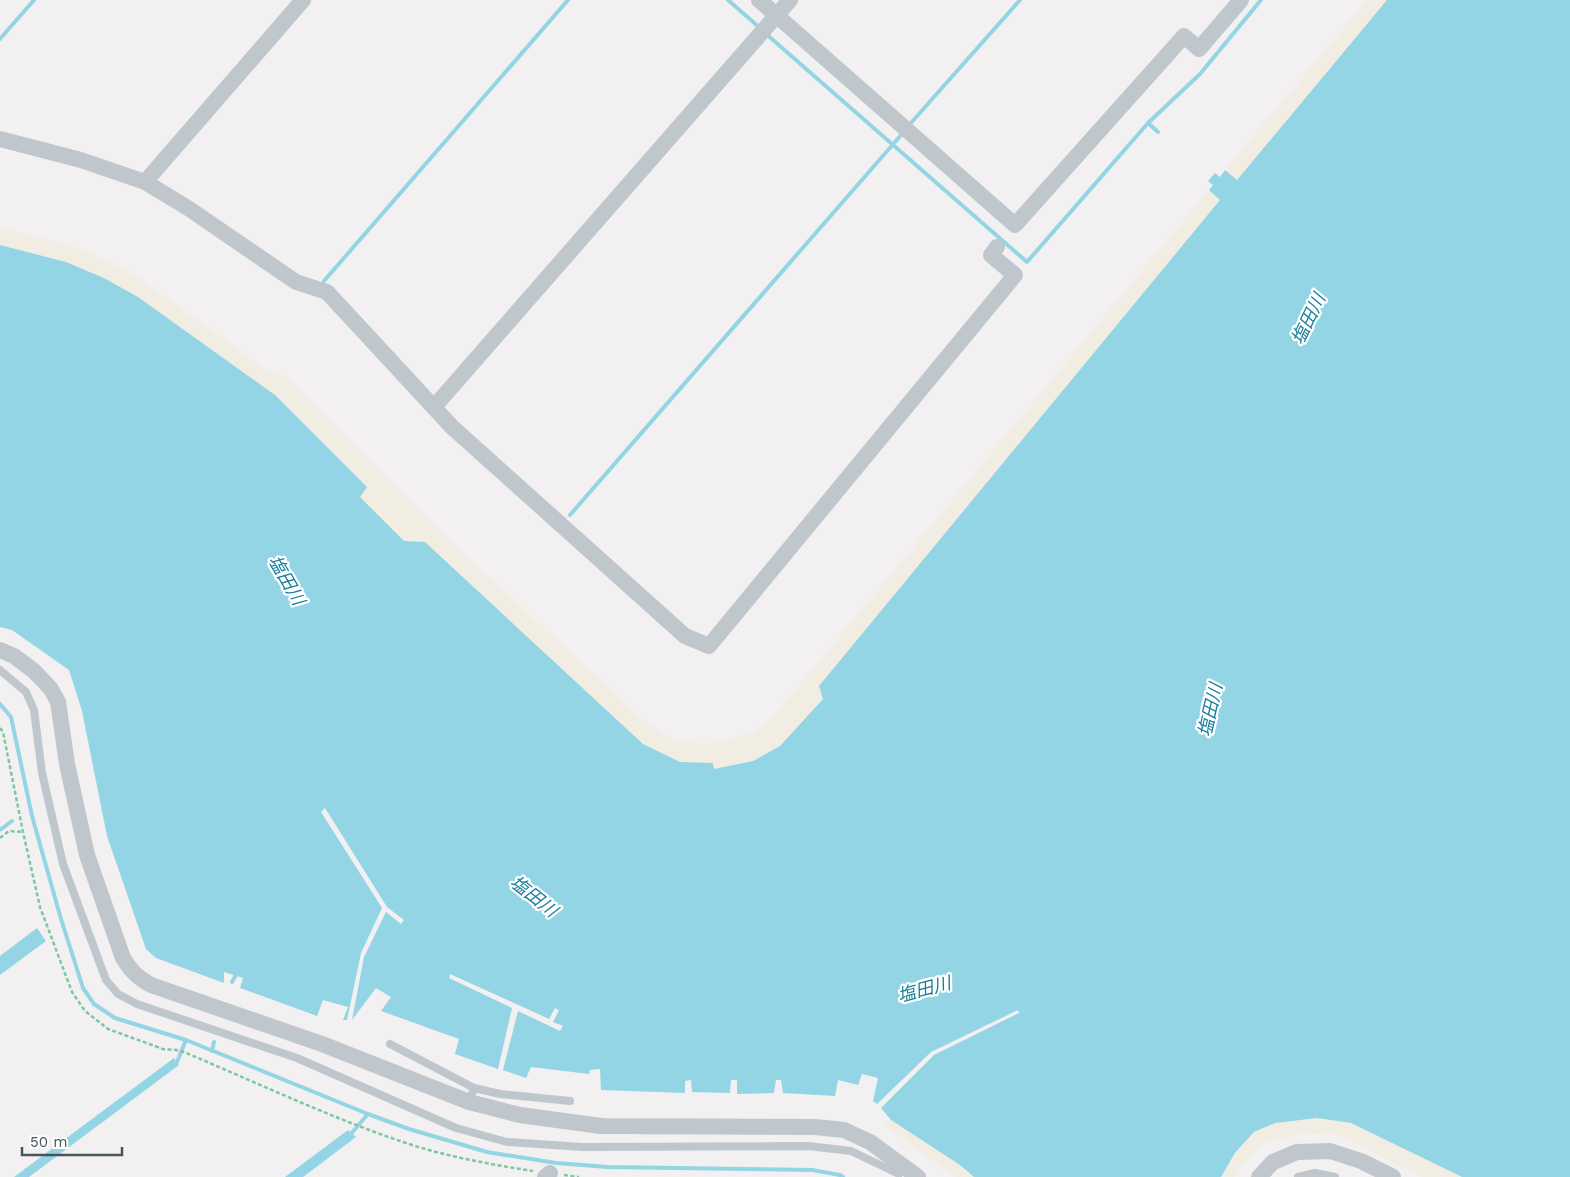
<svg xmlns="http://www.w3.org/2000/svg" width="1570" height="1177" font-family="'Work Sans','Noto Sans JP',sans-serif">
<rect width="100%" height="100%" fill="#f2f0f0"/>
<path fill="#f2ede2" d="M 1367,0 L 1387,0 L 1237,180 L 1225,170 Z
M 1209,190 L 1221,200 L 819,686 L 823,699 L 780,746 L 753,761 L 713,769 L 713,763 L 680,762 L 643,744 L 425,542 L 405,541 L 360,497 L 367,487 L 275,395 L 138,297 L 104,278 L 66,262 L 0,245 L 0,228 L 72,246 L 129,271 L 267,370 L 283,374 L 452,543 L 649,725 L 673,740 L 707,744 L 752,734 L 773,717 Z
M 1317,1118 L 1351,1123 L 1462,1177 L 1422,1177 L 1340,1135 L 1301,1133 L 1264,1143 L 1241,1165 L 1234,1177 L 1221,1177 C 1235,1154 1247,1132 1274,1123 C 1287,1119 1303,1120 1317,1118 Z
M 891,1120 L 960,1165 L 974,1177 L 956,1177 L 884,1125 Z"/>
<path fill="#93d5e5" d="M 1387,0 L 1570,0 L 1570,1177 L 1462,1177 L 1351,1123 L 1317,1118 L 1275,1123 L 1254,1132 L 1235,1153 L 1221,1177 L 974,1177 L 960,1165 L 891,1120 L 881,1108 L 934,1055 L 1019,1013 L 1018,1010 L 931,1052 L 877,1104 L 873,1101 L 878,1078 L 862,1074 L 858,1085 L 838,1080 L 835,1096 L 783,1093 L 781,1080 L 776,1080 L 774,1093 L 737,1094 L 737,1080 L 731,1080 L 730,1093 L 692,1092 L 691,1080 L 685,1081 L 685,1093 L 601,1090 L 600,1069 L 590,1070 L 589,1074 L 531,1067 L 526,1078 L 503,1070 L 518,1011 L 560,1031 L 563,1026 L 553,1022 L 559,1010 L 555,1008 L 549,1019 L 450,974 L 449,978 L 512,1008 L 498,1069 L 455,1054 L 459,1039 L 381,1011 L 391,997 L 376,988 L 352,1020 L 364,957 L 386,912 L 401,924 L 404,920 L 387,907 L 325,808 L 321,812 L 382,908 L 361,953 L 347,1020 L 343,1020 L 348,1007 L 323,1000 L 317,1016 L 240,988 L 243,978 L 224,972 L 224,983 L 156,958 L 146,949 L 107,836 L 82,711 L 69,670 L 12,630 L 0,627 L 0,245 L 66,262 L 104,278 L 138,297 L 275,395 L 367,487 L 360,497 L 404,541 L 425,542 L 643,744 L 680,762 L 713,763 L 714,769 L 753,761 L 780,746 L 823,699 L 819,686 L 1220,200 L 1209,190 L 1213,185 L 1208,181 L 1215,173 L 1220,177 L 1225,170 L 1237,180 Z
M 37,928 L 46,941 L 0,975 L 0,956 Z
M 174,1058 L 179,1065 L 29,1177 L 14,1177 Z
M 348,1130 L 356,1137 L 303,1177 L 285,1177 Z"/>
<g fill="none" stroke-linecap="round" stroke-linejoin="round">
<path stroke="#93d5e5" stroke-width="4" d="M 728,0 L 760,28
M 765,33 L 1027,262 L 1148,123 L 1158,132
M 0,39 L 34,0
M 1148,123 L 1200,74 L 1261,0
M 910,124 L 1020,0
M 324,281 L 568,0
M 570,515 L 902,134
M 0,704 L 11,717 L 32,816 L 61,919 L 83,988 L 94,1004 L 115,1018 L 186,1040 L 368,1114 L 409,1129 L 487,1152 L 556,1163 L 608,1167 L 812,1170 L 840,1175 L 843,1177
M 0,830 L 12,821
M 232,982 L 237,973
M 212,1051 L 214,1042
M 174,1064 L 177,1062 L 186,1040
M 350,1135 L 368,1114"/>
<path stroke="#7dc7a2" stroke-width="2.5" stroke-dasharray="4 2.5" stroke-linecap="butt" d="M 0,728 L 3,732 L 23,832 L 40,907 L 72,992 L 85,1011 L 108,1029 L 163,1049 L 176,1050 L 184,1052 C 255,1082 327,1116 400,1141 C 443,1156 488,1164 533,1171
M 0,838 L 9,831 L 23,832
M 564,1175 L 579,1177"/>
<path stroke="#bfc7cd" stroke-width="8" d="M 0,670 L 26,692 L 34,710 L 42,773 L 63,864 L 106,980 L 118,994 L 137,1004 L 297,1058 L 456,1128 L 507,1142 L 582,1147 L 808,1146 L 851,1151 L 899,1174
M 390,1044 L 474,1088
M 469,1102 L 474,1088 L 500,1094 L 570,1101
M 1298,1177 L 1315,1173 L 1335,1177"/>
<path stroke="#bfc7cd" stroke-width="16" d="M 759,0 L 1015,225 L 1184,36 L 1199,49 L 1241,0
M 0,139 L 81,160 L 145,182 L 188,208 L 296,282 L 327,292 L 452,427 L 685,636 L 709,646 L 1015,275 L 991,255 L 997,247
M 145,182 L 303,0
M 434,407 L 790,0
M 0,650 L 14,656 L 34,671 L 51,689 L 58,702 L 67,764 L 87,855 L 123,958 C 131,971 138,978 151,985 L 322,1044 L 469,1102 L 520,1115 L 601,1126 L 815,1127 L 844,1130 L 870,1142 L 918,1177
M 545,1177 L 550,1173
M 1259,1177 L 1273,1162 L 1297,1152 L 1330,1151 L 1361,1161 L 1393,1177"/>
</g>
<g text-anchor="middle" dominant-baseline="central" stroke-width="4.5" stroke-linejoin="round" paint-order="stroke">
<g font-size="18" font-style="italic" fill="#187f99" stroke="#fff">
<text transform="translate(1308 319) rotate(-64)">塩田川</text>
<text transform="translate(287 580) rotate(60)">塩田川</text>
<text transform="translate(1210 710) rotate(-77)">塩田川</text>
<text transform="translate(534 896) rotate(38)">塩田川</text>
<text transform="translate(924 989) rotate(-15)">塩田川</text>
</g>
</g>
<path d="M22 1147v8h100v-8" fill="none" stroke="#49535c" stroke-width="2.5"/>
<text x="30" y="1147" font-size="15" fill="#49535c" stroke="#ffffff" stroke-width="4" paint-order="stroke">50 m</text>
</svg>
